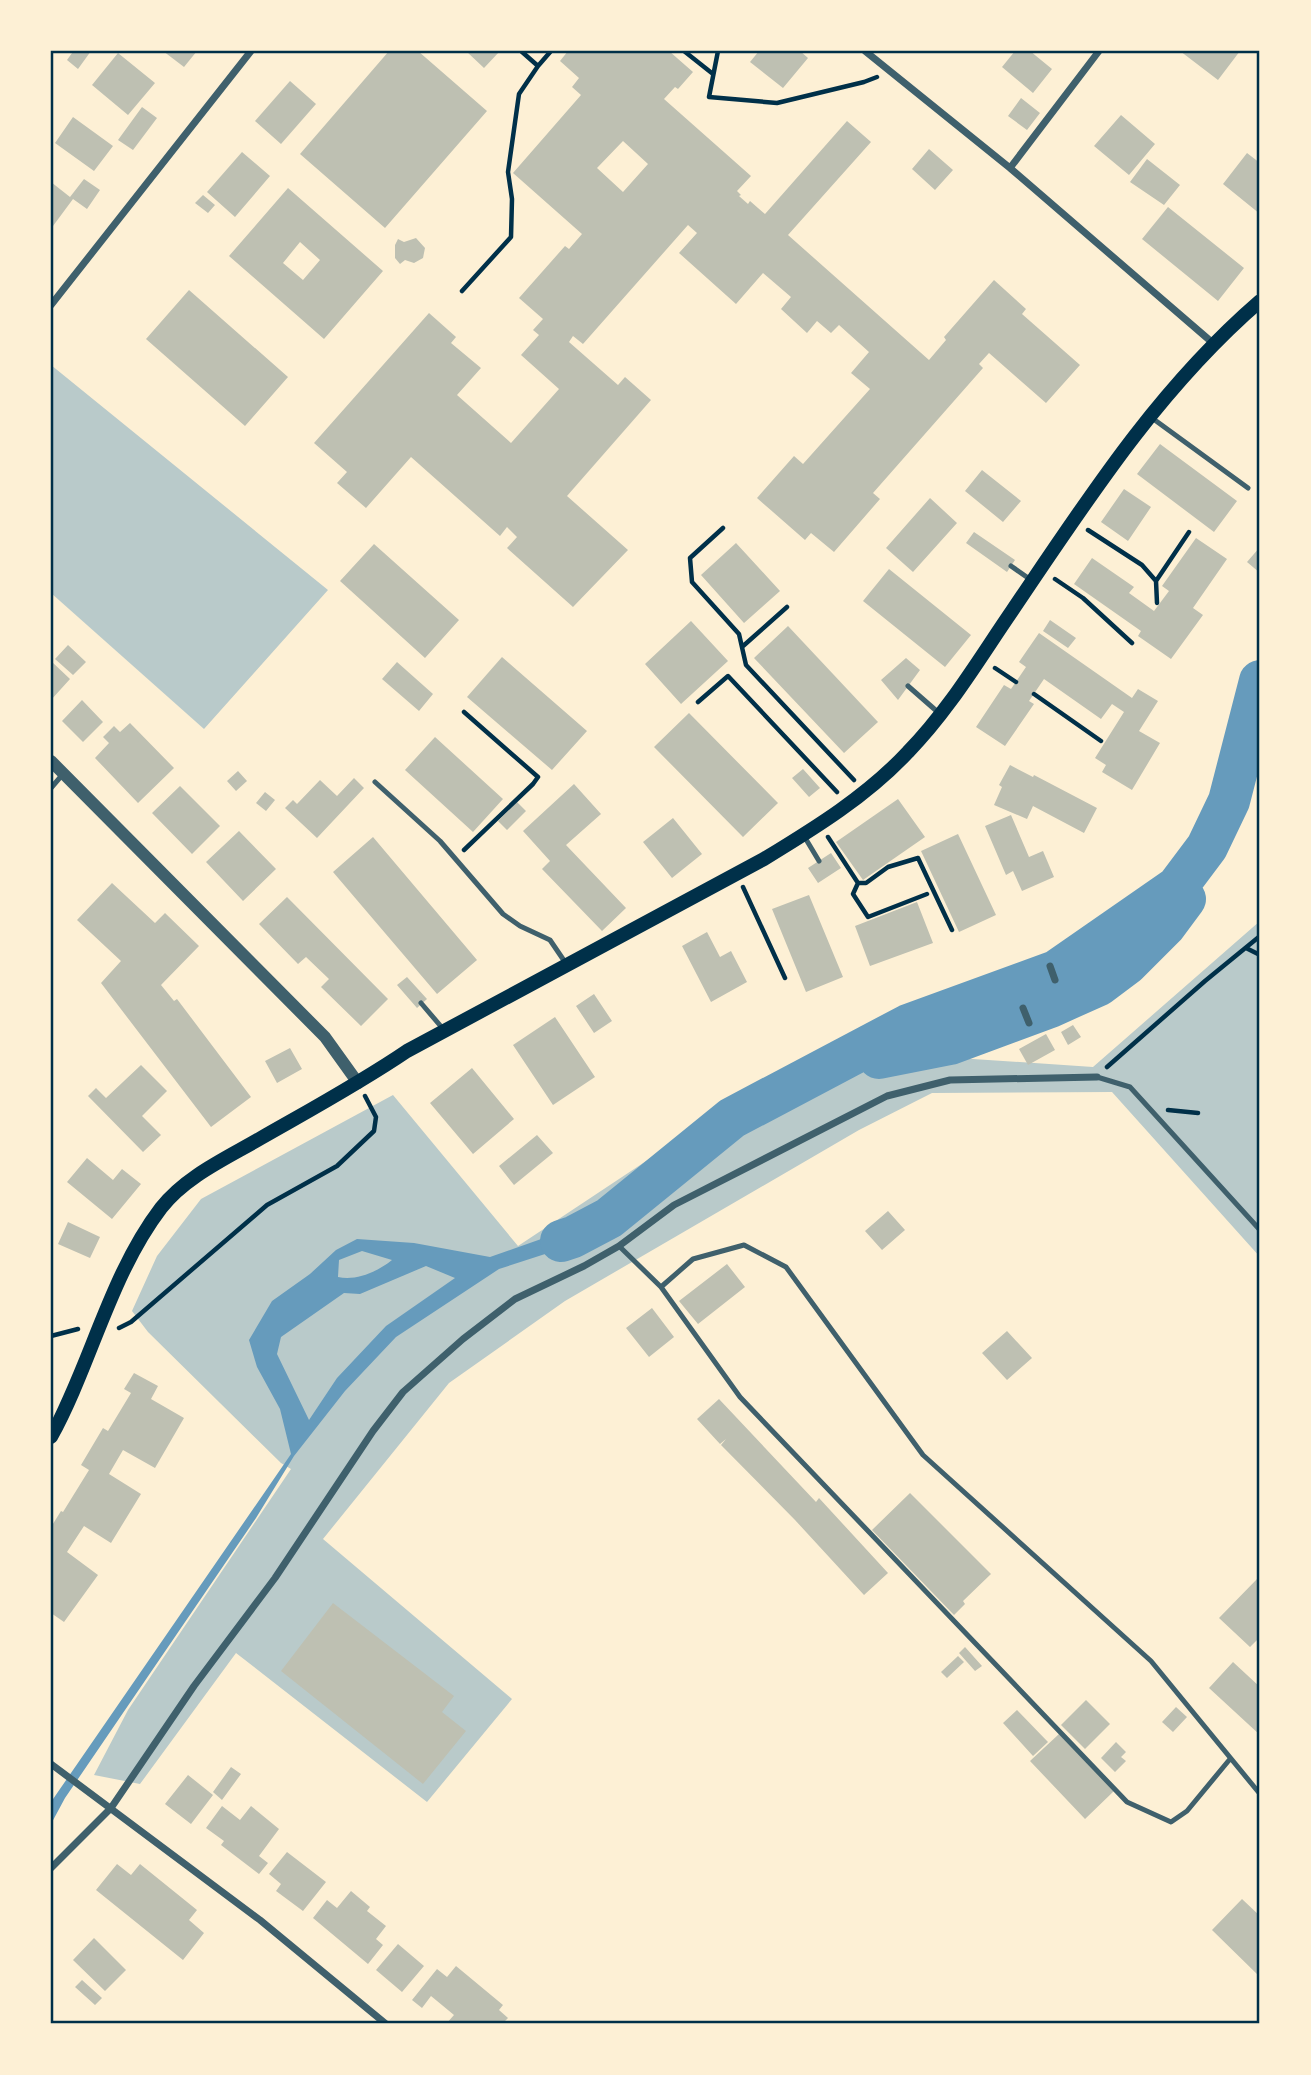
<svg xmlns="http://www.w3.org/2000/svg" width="1311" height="2075" font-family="Roboto,sans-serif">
<rect width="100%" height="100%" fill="#fdf0d5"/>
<path fill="#b9caca" d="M 51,365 L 328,590 L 204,729 L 51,593 Z
M 1260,921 L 1260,1257 L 1112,1092 L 932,1093 L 859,1130 L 565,1301 L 449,1383 L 323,1539 L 512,1699 L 427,1802 L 236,1653 L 140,1784 L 94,1775 L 128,1710 L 291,1469 L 281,1463 L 148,1332 L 132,1311 L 157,1256 L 201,1199 L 393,1095 L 518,1246 L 723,1110 L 903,1023 L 928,1056 L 1093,1067 Z"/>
<path fill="#669bbc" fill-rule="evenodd" d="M 609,1215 L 612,1219 L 576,1244 L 499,1269 L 396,1337 L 345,1391 L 294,1456 L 256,1518 L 65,1798 L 51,1824 L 51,1802 L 291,1454 L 280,1409 L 257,1367 L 249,1340 L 272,1301 L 310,1274 L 336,1250 L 357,1239 L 414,1243 L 490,1257 ZM 362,1251 L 392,1260 C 377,1272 356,1281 338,1277 L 339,1260 ZM 426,1266 L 455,1278 L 386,1326 L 337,1378 L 309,1420 L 277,1354 L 281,1337 L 344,1293 L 360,1294 Z"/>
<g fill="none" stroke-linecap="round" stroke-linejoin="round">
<path stroke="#669bbc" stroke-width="42" d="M 879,1058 L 950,1044 L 1050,1007 L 1099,985 L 1127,964 L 1165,926 L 1185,899
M 561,1241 L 573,1237 L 609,1218 L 732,1118 L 908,1025 L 1056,971 L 1177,887 L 1207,847 L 1229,801 L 1260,681"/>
</g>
<path fill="#bec0b2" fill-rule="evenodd" d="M 69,51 L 91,51 L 78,69 L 67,60 L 72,53 Z
M 163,51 L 197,51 L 184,67 Z
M 389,51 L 418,51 L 487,111 L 385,228 L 300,154 Z
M 466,51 L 500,51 L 484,68 Z
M 568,51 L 669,51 L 693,72 L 678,89 L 675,87 L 664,99 L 751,176 L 737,191 L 741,195 L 739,196 L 748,204 L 750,201 L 765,214 L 847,121 L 871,142 L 788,235 L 929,360 L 946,340 L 944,337 L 994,280 L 1026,309 L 1022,314 L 1080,365 L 1046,403 L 989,353 L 979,364 L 983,368 L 873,493 L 880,499 L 834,552 L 811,533 L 805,540 L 757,498 L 794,456 L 803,464 L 870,389 L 851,373 L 869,352 L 839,325 L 831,333 L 817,321 L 807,333 L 781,309 L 791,297 L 763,273 L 736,304 L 679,253 L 697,233 L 688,225 L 583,344 L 573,336 L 569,342 L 618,385 L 625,377 L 651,400 L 567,496 L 628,550 L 573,607 L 507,548 L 517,537 L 507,527 L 500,536 L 411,457 L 366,508 L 337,483 L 347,472 L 314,443 L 429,313 L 456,337 L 451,343 L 481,368 L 457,395 L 511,443 L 559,389 L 521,355 L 539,335 L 533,330 L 543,319 L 519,298 L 565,246 L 569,249 L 582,234 L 513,173 L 581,95 L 572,87 L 579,78 L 560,61 ZM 623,141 L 648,164 L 623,192 L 597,168 Z
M 759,51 L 800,51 L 808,58 L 783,88 L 750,62 Z
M 1015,51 L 1030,51 L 1052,69 L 1033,93 L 1002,67 Z
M 1180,51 L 1240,51 L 1218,80 Z
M 118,53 L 155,83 L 128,115 L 92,85 Z
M 290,81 L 316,104 L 281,144 L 255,121 Z
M 1021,98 L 1040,113 L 1027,130 L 1008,116 Z
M 142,107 L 157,118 L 133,150 L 118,140 Z
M 1121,115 L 1155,144 L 1129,175 L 1094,146 Z
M 73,117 L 113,146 L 94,171 L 55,143 Z
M 929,149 L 953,170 L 935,190 L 912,169 Z
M 242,152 L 270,176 L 235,217 L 207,192 Z
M 1247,153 L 1260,163 L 1260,214 L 1223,184 Z
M 1147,159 L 1180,185 L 1164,205 L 1130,182 Z
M 84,179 L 100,190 L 87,209 L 73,199 L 53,226 L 51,224 L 51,182 L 70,197 Z
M 288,188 L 383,271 L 324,339 L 229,256 ZM 300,242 L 320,260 L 303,280 L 283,263 Z
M 203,195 L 215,205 L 208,213 L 195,203 Z
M 1168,207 L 1244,268 L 1218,301 L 1142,239 Z
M 416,238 L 425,248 L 423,258 L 414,263 L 405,260 L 400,264 L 395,258 L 395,245 L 398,239 L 404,242 Z
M 189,290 L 288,377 L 245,426 L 146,339 Z
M 1160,444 L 1237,501 L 1214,532 L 1137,474 Z
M 982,470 L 1021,501 L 1003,522 L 965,491 Z
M 1124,489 L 1151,507 L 1128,541 L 1101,522 Z
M 930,498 L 957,523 L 913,572 L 886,548 Z
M 974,532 L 1015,560 L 1007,572 L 966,543 Z
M 1196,538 L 1227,559 L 1193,608 L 1203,615 L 1171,659 L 1138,636 L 1141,631 L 1074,584 L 1092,558 L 1134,587 L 1129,593 L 1154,611 L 1169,591 L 1162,586 Z
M 736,543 L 780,591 L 744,623 L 701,575 Z
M 374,544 L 459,620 L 425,658 L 340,581 Z
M 1260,547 L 1260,573 L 1247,562 Z
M 889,569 L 971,635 L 945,667 L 863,601 Z
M 1050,620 L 1076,638 L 1068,648 L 1043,631 Z
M 691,621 L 728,661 L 681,704 L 645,664 Z
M 788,626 L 878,722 L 844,753 L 754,658 Z
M 1039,633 L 1132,698 L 1138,689 L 1158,701 L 1139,731 L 1160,743 L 1132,790 L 1102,772 L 1106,765 L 1095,758 L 1124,712 L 1112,704 L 1101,719 L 1044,679 L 1029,701 L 1034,704 L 1005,746 L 976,727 L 1004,685 L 1011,689 L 1026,667 L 1019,662 Z
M 68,645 L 86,662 L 73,675 L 55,659 Z
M 502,657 L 587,731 L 552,770 L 467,697 Z
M 906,658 L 920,670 L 898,700 L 881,680 Z
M 51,661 L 70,679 L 51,700 Z
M 397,662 L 433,694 L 419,711 L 382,679 Z
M 82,700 L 103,722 L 83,742 L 62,721 Z
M 689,713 L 778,803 L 743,837 L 654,747 Z
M 130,723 L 174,768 L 138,803 L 95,758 L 109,743 L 103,737 L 114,726 L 120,732 Z
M 435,737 L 503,799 L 473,832 L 405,770 Z
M 1010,765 L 1033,777 L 1034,775 L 1097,808 L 1084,833 L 1033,806 L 1027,819 L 994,805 L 1002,787 L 999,785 Z
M 803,769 L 820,788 L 809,797 L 792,778 Z
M 238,771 L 247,781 L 236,791 L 227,781 Z
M 354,778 L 364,788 L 317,838 L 285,808 L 293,800 L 297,804 L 320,780 L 337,796 Z
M 574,784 L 601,814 L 566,845 L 626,908 L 602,931 L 542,869 L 550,861 L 523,831 Z
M 180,786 L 220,826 L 192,854 L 152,813 Z
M 265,792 L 275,800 L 266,811 L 256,803 Z
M 898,799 L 925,837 L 863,880 L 836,842 Z
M 517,802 L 526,811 L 507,830 L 498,821 Z
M 1011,815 L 1029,857 L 1043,851 L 1054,877 L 1022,891 L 1013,871 L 1006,875 L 985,826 Z
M 673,818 L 702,854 L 672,878 L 643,842 Z
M 239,831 L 276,869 L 243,901 L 206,862 Z
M 958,834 L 996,915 L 959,932 L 921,851 Z
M 373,837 L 477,960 L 437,994 L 333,872 Z
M 831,853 L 841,868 L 818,883 L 808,868 Z
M 112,883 L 155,923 L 165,913 L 199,946 L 161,985 L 174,1001 L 177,999 L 251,1097 L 211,1127 L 101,983 L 121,961 L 77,920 Z
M 809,895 L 843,977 L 806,992 L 772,909 Z
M 287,897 L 388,999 L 361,1026 L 321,987 L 329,979 L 306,957 L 298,964 L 259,924 Z
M 917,902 L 933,943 L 870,966 L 855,926 Z
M 707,932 L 720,957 L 731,951 L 747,982 L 711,1002 L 682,946 Z
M 407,977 L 427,999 L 417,1008 L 397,985 Z
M 594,994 L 612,1021 L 594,1033 L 576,1006 Z
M 555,1017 L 595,1077 L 553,1105 L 513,1045 Z
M 1073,1025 L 1081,1037 L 1068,1045 L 1061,1032 Z
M 1046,1034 L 1055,1050 L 1028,1065 L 1019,1049 Z
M 290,1048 L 302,1069 L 277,1083 L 265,1061 Z
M 141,1065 L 167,1091 L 142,1116 L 161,1135 L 143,1152 L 88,1096 L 96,1088 L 106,1098 Z
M 472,1068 L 514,1119 L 473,1154 L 430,1103 Z
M 537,1135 L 553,1153 L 514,1185 L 499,1166 Z
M 87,1158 L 113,1180 L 122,1169 L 141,1184 L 112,1219 L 67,1182 Z
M 888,1211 L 905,1230 L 882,1250 L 865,1231 Z
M 68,1222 L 100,1237 L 90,1258 L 58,1244 Z
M 727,1264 L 745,1287 L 698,1324 L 679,1301 Z
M 652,1308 L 674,1337 L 649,1357 L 626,1328 Z
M 1007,1331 L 1032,1358 L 1007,1380 L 982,1353 Z
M 134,1373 L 158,1386 L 151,1399 L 184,1418 L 155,1468 L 123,1450 L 109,1474 L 141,1494 L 111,1543 L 84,1526 L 67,1552 L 98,1575 L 64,1622 L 51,1613 L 51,1527 L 61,1511 L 63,1512 L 89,1470 L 81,1465 L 103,1428 L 108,1431 L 131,1393 L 124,1389 Z
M 719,1399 L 816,1502 L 819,1498 L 888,1573 L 864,1595 L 795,1520 L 721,1445 L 726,1439 L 720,1444 L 697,1419 Z
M 910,1493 L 991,1574 L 963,1601 L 965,1604 L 954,1615 L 872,1530 Z
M 1257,1579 L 1260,1582 L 1260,1637 L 1250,1647 L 1219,1618 Z
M 333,1603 L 454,1696 L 442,1712 L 466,1731 L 423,1784 L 281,1671 Z
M 965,1647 L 982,1666 L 975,1671 L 959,1653 Z
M 958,1656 L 964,1662 L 947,1678 L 941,1672 Z
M 1233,1662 L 1260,1687 L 1260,1735 L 1209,1688 Z
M 1086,1700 L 1110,1724 L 1085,1749 L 1061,1725 Z
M 1176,1707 L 1187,1717 L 1173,1732 L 1162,1722 Z
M 1017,1710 L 1048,1742 L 1033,1756 L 1003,1723 Z
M 1059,1734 L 1114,1791 L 1085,1819 L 1030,1761 Z
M 1116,1742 L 1126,1752 L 1121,1757 L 1126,1761 L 1115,1772 L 1101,1758 Z
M 231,1767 L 241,1774 L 222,1800 L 213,1792 Z
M 188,1775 L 213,1795 L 191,1824 L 165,1804 Z
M 222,1806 L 240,1820 L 251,1806 L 279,1829 L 259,1856 L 268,1863 L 259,1874 L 221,1845 L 224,1841 L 206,1828 Z
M 287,1852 L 326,1882 L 303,1911 L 276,1891 L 281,1884 L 269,1874 Z
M 117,1864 L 131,1875 L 140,1864 L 197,1910 L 189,1920 L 204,1933 L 183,1960 L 96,1890 Z
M 351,1891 L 370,1907 L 367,1911 L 386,1926 L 376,1939 L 383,1945 L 368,1964 L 313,1918 L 327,1900 L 337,1908 Z
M 1242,1899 L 1260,1916 L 1260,1977 L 1212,1930 Z
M 94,1938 L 126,1970 L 105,1991 L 73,1960 Z
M 398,1944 L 424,1966 L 402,1992 L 376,1970 Z
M 456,1966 L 503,2005 L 499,2010 L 508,2018 L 502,2024 L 446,2024 L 454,2015 L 431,1996 L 422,2008 L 412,2000 L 437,1969 L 447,1977 Z
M 82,1980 L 102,1998 L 95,2005 L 75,1987 Z"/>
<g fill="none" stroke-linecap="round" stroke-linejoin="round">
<path stroke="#003049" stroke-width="4.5" d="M 521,51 L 538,66 L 551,51
M 684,51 L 713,74
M 718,51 L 709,97 L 777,103 L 864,82 L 877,77
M 462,291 L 511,237 L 512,199 L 508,172 L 519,94 L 538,66
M 723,528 L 690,558 L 692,582 L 739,634 L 746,665 L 854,780
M 1088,530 L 1142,565 L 1156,581 L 1157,603
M 1055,579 L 1083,598 L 1132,643
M 1156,581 L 1189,532
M 742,647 L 787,607
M 995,668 L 1016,682
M 1034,694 L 1101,741
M 698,702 L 728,676 L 837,792
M 464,712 L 538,777 L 533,784 L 464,850
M 828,837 L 858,883 L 853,894 L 868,917 L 927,894
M 858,883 L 866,883 L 888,867 L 918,858 L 952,930
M 743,887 L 785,978
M 1246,948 L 1260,955
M 1107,1067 L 1205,981 L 1260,936
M 1168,1110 L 1198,1113
M 119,1328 L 131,1322 L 267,1205 L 337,1166 L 374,1131 L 376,1117 L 365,1096
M 51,1336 L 78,1329"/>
<path stroke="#3f606c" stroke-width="5" d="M 1152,418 L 1248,488
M 1011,566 L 1031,580
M 908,686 L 940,714
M 375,782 L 440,841 L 503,914 L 520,926 L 550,940 L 567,965
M 51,788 L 63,774
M 804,836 L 819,861
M 421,1003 L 444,1030
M 1097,1077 L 1130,1087 L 1260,1230
M 619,1246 L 661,1287 L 740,1397 L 1127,1802 L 1171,1822 L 1187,1811 L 1230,1759
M 661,1287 L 693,1259 L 744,1245 L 786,1267 L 923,1455 L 1151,1661 L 1260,1794"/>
<path stroke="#3f606c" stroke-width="7" d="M 865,51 L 1010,168 L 1214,344
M 1010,168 L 1099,51
M 51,305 L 251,51
M 1050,966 L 1055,980
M 1023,1008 L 1029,1023
M 51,1764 L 260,1920 L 386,2024
M 51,1868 L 111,1808 L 194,1686 L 275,1578 L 373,1431 L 403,1392 L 463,1339 L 515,1299 L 584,1266 L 619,1246 L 674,1205 L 887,1096 L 950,1080 L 1097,1077"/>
<path stroke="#3f606c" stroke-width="12" d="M 51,761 L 325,1037 L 358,1083"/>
<path stroke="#003049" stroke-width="14" d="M 51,1437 C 91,1364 110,1275 161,1208 C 186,1176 227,1158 261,1138 C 310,1110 360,1083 407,1051 L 764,859 C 815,828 867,796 908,752 C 949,710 979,659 1012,611 C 1087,500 1158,389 1260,301"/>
</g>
<rect width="1311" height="2075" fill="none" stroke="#fdf0d5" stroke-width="105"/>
<rect x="52" y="52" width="1206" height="1970" fill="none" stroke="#003049" stroke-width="2.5"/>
</svg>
